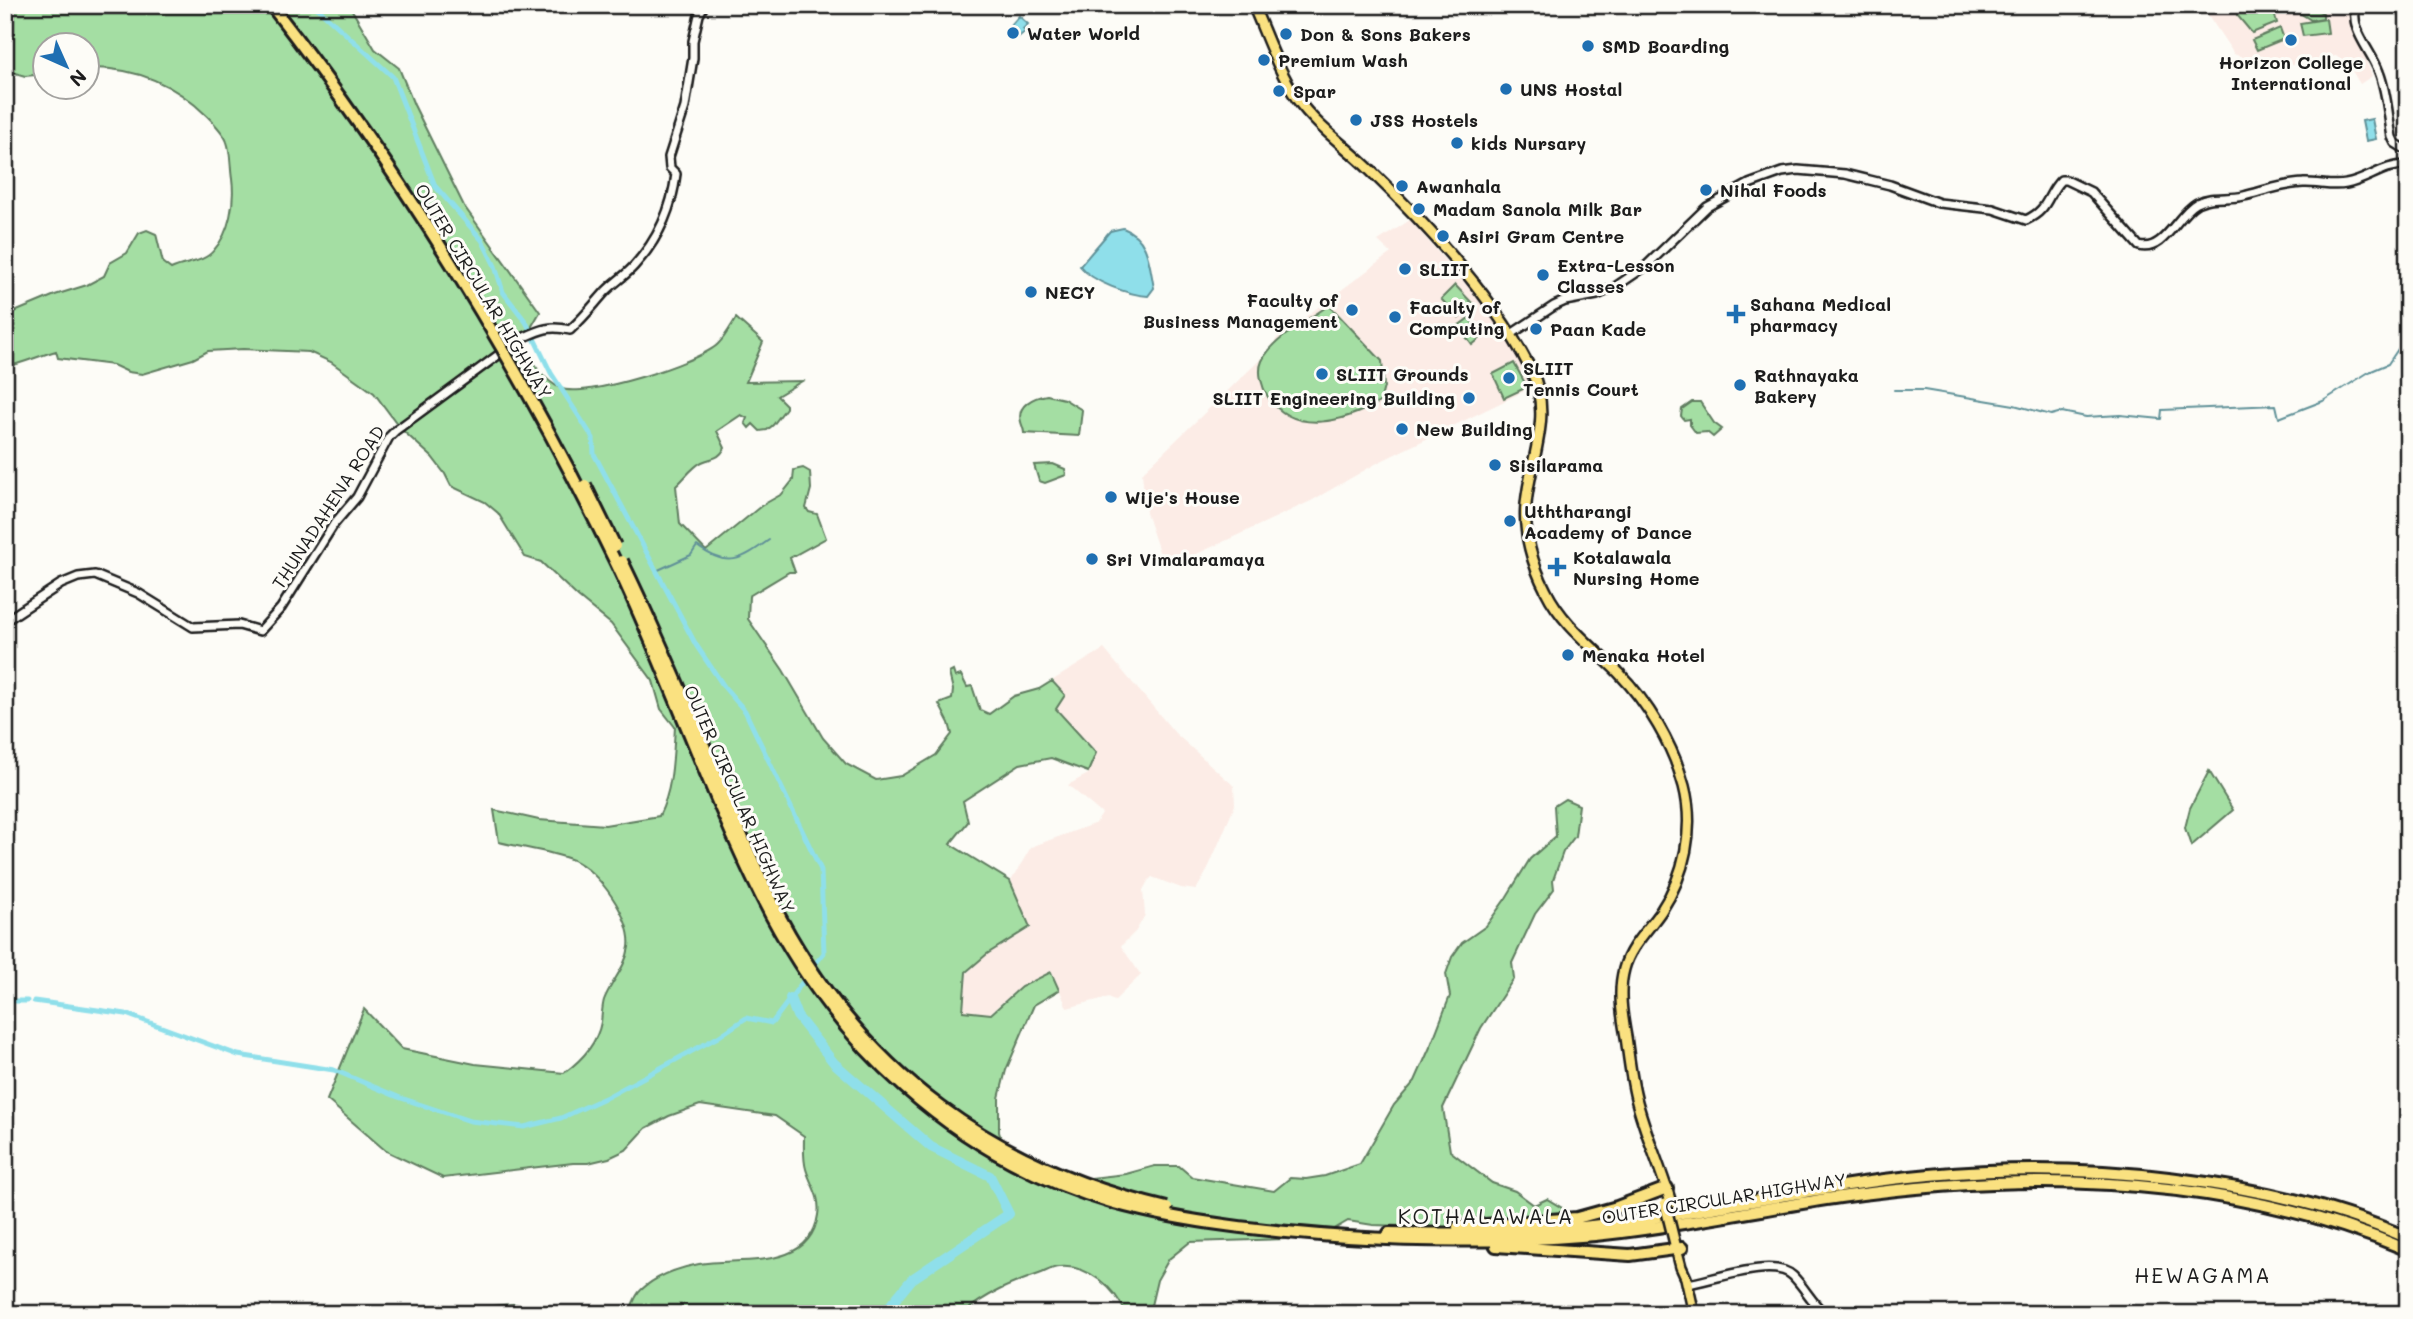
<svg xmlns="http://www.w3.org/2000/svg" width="2413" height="1319" font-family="Mali,sans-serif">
<rect width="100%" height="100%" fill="#fdfcf7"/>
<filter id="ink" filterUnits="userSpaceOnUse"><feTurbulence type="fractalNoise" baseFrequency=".0143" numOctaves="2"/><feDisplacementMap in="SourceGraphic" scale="14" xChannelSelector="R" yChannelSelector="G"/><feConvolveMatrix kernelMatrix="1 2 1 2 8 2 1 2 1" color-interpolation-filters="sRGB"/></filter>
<g filter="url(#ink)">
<path fill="#fcece6" d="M 2208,5 L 2350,5 L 2352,22 L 2372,76 L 2360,84 L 2349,66 L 2336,56 L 2273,69 L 2234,54 L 2204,9 Z
M 1410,220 L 1482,303 L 1523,365 L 1531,382 L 1531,388 L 1379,462 L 1311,501 L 1173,565 L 1166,565 L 1161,557 L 1146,513 L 1142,473 L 1268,352 L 1277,338 L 1391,253 L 1378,241 Z
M 1104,649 L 1175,733 L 1234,786 L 1235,805 L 1207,871 L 1196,890 L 1181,888 L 1152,877 L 1148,881 L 1143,890 L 1145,915 L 1136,931 L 1121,946 L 1141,975 L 1114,1001 L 1109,997 L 1067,1008 L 1052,971 L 1021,986 L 990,1013 L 964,1010 L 967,973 L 988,954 L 1031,928 L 1011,881 L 1031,847 L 1096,823 L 1102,814 L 1068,785 L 1088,774 L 1097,752 L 1057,709 L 1066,695 L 1053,680 Z"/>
<path fill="#a4dea3" stroke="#607d60" stroke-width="2" d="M 5,5 L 349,5 L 375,49 L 399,68 L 414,105 L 464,206 L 540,312 L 521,345 C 532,361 542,379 560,388 C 582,400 700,362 718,344 C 725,337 731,326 736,318 L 763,342 L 746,382 L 802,381 L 777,396 L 786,405 L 786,408 L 773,425 L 767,430 L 760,431 L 753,424 L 749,428 L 745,423 L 747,418 L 741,415 L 717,431 L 725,448 C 718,460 713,457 702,462 C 693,466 684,479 676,486 L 680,524 L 706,551 L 761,506 L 782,494 L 793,480 L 794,470 L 803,468 L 810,472 L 811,489 L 806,508 L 809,512 L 817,514 L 826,538 L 790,558 L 795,572 L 789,572 L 749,596 L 748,619 L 783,670 L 823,738 L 846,764 L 876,780 L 901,776 L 936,755 L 952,734 L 949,723 L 939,704 L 952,699 L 953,690 L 949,673 L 953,671 L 955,677 L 961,675 L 967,687 L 972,686 L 980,710 L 989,714 L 1014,696 L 1039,689 L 1052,681 L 1065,695 L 1056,709 L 1096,753 L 1088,772 L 1051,758 L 1020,764 L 963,801 L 968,822 L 950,844 L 1010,881 L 1030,927 L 987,954 L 966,972 L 963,1011 L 991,1014 L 1021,987 L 1051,972 L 1059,990 L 1034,1005 L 1006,1070 L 999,1098 L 999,1132 L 1005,1151 L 1049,1178 L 1091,1178 L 1126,1174 L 1155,1166 L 1179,1166 L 1192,1177 L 1274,1191 L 1290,1178 L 1306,1179 L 1325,1176 L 1360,1164 L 1394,1105 L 1415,1081 L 1431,1045 L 1450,996 L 1446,974 L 1452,957 L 1462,943 L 1486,926 L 1506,898 L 1530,859 L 1556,836 L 1554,806 L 1565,799 L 1579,805 L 1575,836 L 1563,852 L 1553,880 L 1554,889 L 1535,914 L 1512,963 L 1514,978 L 1481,1028 L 1443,1108 L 1450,1151 L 1492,1183 L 1515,1191 L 1534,1205 L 1547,1199 L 1562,1208 L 1568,1219 L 1459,1228 L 1373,1225 L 1348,1221 L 1319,1238 L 1190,1242 L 1169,1259 L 1157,1280 L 1149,1314 L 1126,1314 C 1116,1289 1088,1264 1059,1267 C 1053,1267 1045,1272 1039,1274 C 1010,1284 986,1294 962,1314 L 629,1314 C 632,1306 635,1295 641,1290 C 657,1275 678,1268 699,1264 C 739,1257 810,1272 818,1215 C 821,1196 811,1186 806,1169 C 803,1159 804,1146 804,1136 L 775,1116 L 700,1105 L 669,1116 L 646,1128 L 626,1150 L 609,1158 L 588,1163 L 573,1163 L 443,1178 L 386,1151 L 327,1100 L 364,1009 L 402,1049 L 475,1064 L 564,1073 C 582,1060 597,1044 601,1022 C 602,1015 602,1007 604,1000 C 611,982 626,967 629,947 C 633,919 598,870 573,860 C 550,851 523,848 499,842 L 494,810 L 539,820 L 605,825 L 659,816 C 673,789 673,757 675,727 L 661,709 L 653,681 L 611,624 L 578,597 L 541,562 L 525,557 L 498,513 L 485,502 L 451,486 L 445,474 L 432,457 L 401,429 L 374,393 L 331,362 L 309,352 L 243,349 L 208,351 L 193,359 L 142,374 L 128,372 L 113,365 L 58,358 L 56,351 C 38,356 24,363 5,367 L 5,316 L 55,295 L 87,285 L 104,276 L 110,263 L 127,253 L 139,233 L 147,230 L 156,234 L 163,263 L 171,269 C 185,262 204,263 214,250 C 230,232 235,202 232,179 C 230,167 231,153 227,142 C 224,133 214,123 207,116 C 174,83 135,67 88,68 L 88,46 L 46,46 L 45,74 L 25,76 L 5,70 Z
M 2245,5 L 2272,5 L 2277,23 L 2252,33 L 2237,15 Z
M 2303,5 L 2308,5 L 2323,13 L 2323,18 L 2311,20 L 2298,12 Z
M 2326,19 L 2328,33 L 2303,36 L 2300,23 Z
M 2280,28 L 2284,39 L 2257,50 L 2252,40 Z
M 1455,285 L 1473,304 L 1459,318 L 1441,299 Z
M 1329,305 L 1382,361 L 1384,387 L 1380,402 C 1345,421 1295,437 1268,397 C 1262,387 1257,372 1262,361 C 1272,339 1310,319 1329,305 Z
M 1469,318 L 1483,336 L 1472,345 L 1458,326 Z
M 1514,363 L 1525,383 L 1523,389 L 1504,398 L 1493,374 Z
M 1047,395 L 1064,399 L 1082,410 L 1079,436 L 1024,433 C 1024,429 1022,426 1021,422 C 1016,405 1034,397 1047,395 Z
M 1692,402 L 1700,402 L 1714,423 L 1722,429 L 1713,437 L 1707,432 L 1696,433 L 1690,425 L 1690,419 L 1684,420 L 1681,416 L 1682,409 Z
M 1053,464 L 1065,469 L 1066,475 L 1045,483 L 1039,481 L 1034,465 Z
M 2209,771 L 2233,810 L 2191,846 L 2185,828 L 2190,808 Z
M 514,1304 L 560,1314 L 468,1314 L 471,1308 Z"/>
<path fill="#8fdfea" stroke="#619198" stroke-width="2" d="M 1019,16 L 1028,24 L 1023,29 L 1025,32 L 1014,40 L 1005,32 Z
M 2372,119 L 2376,139 L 2366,141 L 2362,121 Z
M 1123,228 C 1149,238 1149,263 1154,288 L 1148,296 C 1129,295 1092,282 1080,266 L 1110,231 Z"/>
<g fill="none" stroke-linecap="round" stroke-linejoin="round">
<path stroke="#619198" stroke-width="2" d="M 1894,390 L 1924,390 L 2014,405 L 2051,415 L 2062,412 L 2086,417 L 2120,415 L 2161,419 L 2162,410 L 2276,405 L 2279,418 L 2323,401 L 2369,372 L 2388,364 L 2408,334
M 656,571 L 691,555 L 697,546 C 728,569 741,560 769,540"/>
<path stroke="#8fdfea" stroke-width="5" d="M 314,5 L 393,77 L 435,186 L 482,240 L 495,266 L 503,292 L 526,322 L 551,373 L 593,438 L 594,454 L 696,645 L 725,688 L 745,711 L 821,870 L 824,953 L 812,968
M 5,1001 L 27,1001
M 34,1001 L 126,1014 L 238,1055 L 334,1070 L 398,1097 L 470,1121 L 524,1127 L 561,1118 L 607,1097 L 718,1037 L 746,1018 L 772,1023 L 807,976"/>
<path stroke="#8fdfea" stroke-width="10" d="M 790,998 L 797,1016 L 834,1063 L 931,1147 L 990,1176 L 1009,1214 L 912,1279 L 883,1314"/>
<defs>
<path id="minor" d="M 2356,5 C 2349,31 2371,49 2379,72 C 2387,92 2388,116 2392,137 L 2395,143 L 2408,151
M 1510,335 L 1554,306 L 1565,301 L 1597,295 L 1615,287 L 1646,266 L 1707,207 L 1749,184 L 1782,172 L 1798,170 L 1845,174 L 1890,185 L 1939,203 L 1993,209 L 2026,220 C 2050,209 2046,195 2061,180 L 2066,180 L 2091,192 L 2139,246 C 2164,253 2177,214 2197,203 C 2213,195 2228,200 2244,196 C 2264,191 2282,184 2303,183 C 2317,182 2332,187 2346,184 C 2368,180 2384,164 2408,165
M 5,621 L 61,584 L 78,577 L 95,575 L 138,593 L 193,627 L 239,625 L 260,631 L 281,608 L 334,524 L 357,497 L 389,437 L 395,431 L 520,339 C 540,330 548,325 570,330 L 573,327 C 585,316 595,303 606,291 C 615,282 626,275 634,266 C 657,241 672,209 676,174 L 670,168 L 669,157 L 685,107 L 693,58 L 693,41 L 699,15 L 704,5
M 1688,1284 C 1713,1280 1774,1257 1793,1276 C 1805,1288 1812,1303 1825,1314"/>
<path id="major" d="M 1253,5 C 1267,37 1278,70 1297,99 C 1317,127 1347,147 1371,171 C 1429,227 1495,298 1531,370 C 1554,416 1530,458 1526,504 C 1523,533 1533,566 1546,591 C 1562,624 1593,647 1619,673 C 1648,703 1673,745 1684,786 C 1695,828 1685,875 1661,911 C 1649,929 1630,946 1624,969 C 1618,991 1622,1015 1626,1037 C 1629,1058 1631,1078 1636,1098 C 1645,1134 1661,1168 1671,1203
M 1675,1244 L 1681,1267 L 1686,1278 L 1694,1314"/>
<path id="highway" d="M 1458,1227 L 1577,1218 L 1617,1207 L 1667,1188
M 1389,1233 C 1459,1234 1530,1234 1600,1225 C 1711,1212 1819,1185 1930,1175 C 2079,1161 2269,1177 2408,1238
M 1347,1237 C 1430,1242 1512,1242 1595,1235 C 1677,1227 1758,1209 1840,1197 C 2029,1170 2230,1175 2408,1250
M 1496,1246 L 1630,1255 L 1682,1248"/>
</defs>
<use href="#minor" stroke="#1c1c1c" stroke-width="12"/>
<use href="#major" stroke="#1c1c1c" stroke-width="14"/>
<use href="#highway" stroke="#1c1c1c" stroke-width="16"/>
<use href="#minor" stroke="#fdfcf7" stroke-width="7"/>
<use href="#major" stroke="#fae180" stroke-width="9"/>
<use href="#highway" stroke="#fae180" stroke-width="10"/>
<defs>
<path id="major-bridge" d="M 1665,1204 L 1675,1244"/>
<path id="highway-bridge" d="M 271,5 C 405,177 520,365 615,561 C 668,671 707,788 762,898 C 835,1044 954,1157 1114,1203 C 1190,1224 1269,1231 1347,1237
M 585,485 L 615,546
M 622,561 C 656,630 686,703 716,774 C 736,823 756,872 781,919 C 867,1077 994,1167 1167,1208"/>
</defs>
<use href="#major-bridge" stroke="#1c1c1c" stroke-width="14" stroke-linecap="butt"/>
<use href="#highway-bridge" stroke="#1c1c1c" stroke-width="16" stroke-linecap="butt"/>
<use href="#major-bridge" stroke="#fae180" stroke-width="9"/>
<use href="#highway-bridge" stroke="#fae180" stroke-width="10"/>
</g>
</g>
<g fill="#1f6fb2" stroke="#fdfcf7" stroke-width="2.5">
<circle cx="1013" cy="33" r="7"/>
<circle cx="1286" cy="34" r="7"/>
<circle cx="2291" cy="40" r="7"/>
<circle cx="1588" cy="46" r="7"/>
<circle cx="1264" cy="60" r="7"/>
<circle cx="1506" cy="89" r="7"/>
<circle cx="1279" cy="91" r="7"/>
<circle cx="1356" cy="120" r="7"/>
<circle cx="1457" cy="143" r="7"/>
<circle cx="1402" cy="186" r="7"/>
<circle cx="1706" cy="190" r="7"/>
<circle cx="1419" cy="209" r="7"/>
<circle cx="1443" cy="236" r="7"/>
<circle cx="1405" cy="269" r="7"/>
<circle cx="1543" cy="275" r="7"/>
<circle cx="1031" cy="292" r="7"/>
<circle cx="1352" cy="310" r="7"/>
<path d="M1732.5 303.5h7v7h7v7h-7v7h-7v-7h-7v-7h7z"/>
<circle cx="1395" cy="317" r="7"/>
<circle cx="1536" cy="329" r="7"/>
<circle cx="1322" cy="374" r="7"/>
<circle cx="1509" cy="378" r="7"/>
<circle cx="1740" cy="385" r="7"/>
<circle cx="1469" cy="398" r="7"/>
<circle cx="1402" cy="429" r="7"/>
<circle cx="1495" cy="465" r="7"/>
<circle cx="1111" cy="497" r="7"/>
<circle cx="1510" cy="521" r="7"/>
<circle cx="1092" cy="559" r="7"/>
<path d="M1553.5 556.5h7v7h7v7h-7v7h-7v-7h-7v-7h7z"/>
<circle cx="1568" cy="655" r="7"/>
</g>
<g text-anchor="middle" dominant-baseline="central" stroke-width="6" stroke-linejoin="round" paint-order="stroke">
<g font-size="18" font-weight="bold" fill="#1c1c1c" stroke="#fdfcf7" text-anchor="start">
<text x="1027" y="33">Water World</text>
<text x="1300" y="34">Don &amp; Sons Bakers</text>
<text x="1602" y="46">SMD Boarding</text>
<text x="1278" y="60">Premium Wash</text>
<text x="2291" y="62" text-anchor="middle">Horizon College<tspan x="2291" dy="21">International</tspan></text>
<text x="1520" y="89">UNS Hostal</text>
<text x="1293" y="91">Spar</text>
<text x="1370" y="120">JSS Hostels</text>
<text x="1471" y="143">kids Nursary</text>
<text x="1416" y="186">Awanhala</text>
<text x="1720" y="190">Nihal Foods</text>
<text x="1433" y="209">Madam Sanola Milk Bar</text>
<text x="1457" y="236">Asiri Gram Centre</text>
<text x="1557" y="265">Extra-Lesson<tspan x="1557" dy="21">Classes</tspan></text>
<text x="1419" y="269">SLIIT</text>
<text x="1045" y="292">NECY</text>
<text x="1338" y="300" text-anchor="end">Faculty of<tspan x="1338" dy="21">Business Management</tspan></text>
<text x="1750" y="304">Sahana Medical<tspan x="1750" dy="21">pharmacy</tspan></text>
<text x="1409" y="307">Faculty of<tspan x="1409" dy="21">Computing</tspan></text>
<text x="1550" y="329">Paan Kade</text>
<text x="1523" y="368">SLIIT<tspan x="1523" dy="21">Tennis Court</tspan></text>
<text x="1336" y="374">SLIIT Grounds</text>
<text x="1754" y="375">Rathnayaka<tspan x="1754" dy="21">Bakery</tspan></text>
<text x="1455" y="398" text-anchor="end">SLIIT Engineering Building</text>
<text x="1416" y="429">New Building</text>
<text x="1509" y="465">Sisilarama</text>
<text x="1125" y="497">Wije's House</text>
<text x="1524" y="511">Uththarangi<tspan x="1524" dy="21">Academy of Dance</tspan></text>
<text x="1573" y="557">Kotalawala<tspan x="1573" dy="21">Nursing Home</tspan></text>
<text x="1106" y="559">Sri Vimalaramaya</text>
<text x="1582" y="655">Menaka Hotel</text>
</g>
<g font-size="18" fill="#1c1c1c" stroke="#fdfcf7">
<text transform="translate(484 291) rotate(59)">OUTER CIRCULAR HIGHWAY</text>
<text transform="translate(328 507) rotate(-57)">THUNADAHENA ROAD</text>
<text transform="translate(740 799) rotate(66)">OUTER CIRCULAR HIGHWAY</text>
<text transform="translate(1724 1198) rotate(-9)">OUTER CIRCULAR HIGHWAY</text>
</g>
<g font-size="21" letter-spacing="2" fill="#1c1c1c" stroke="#fdfcf7">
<text x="1486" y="1215">KOTHALAWALA</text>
<text x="2203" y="1274">HEWAGAMA</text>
</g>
</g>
<rect width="2413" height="1319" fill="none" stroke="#fdfcf7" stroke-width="28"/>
<rect x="14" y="14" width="2385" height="1291" fill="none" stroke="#1c1c1c" stroke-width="2.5" filter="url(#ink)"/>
<g transform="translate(66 66) rotate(135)"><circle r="33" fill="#fdfcf7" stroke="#a3a29f" stroke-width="2"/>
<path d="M0-5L12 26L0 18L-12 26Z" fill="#1f6fb2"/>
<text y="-10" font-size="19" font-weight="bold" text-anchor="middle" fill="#1c1c1c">N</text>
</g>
</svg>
